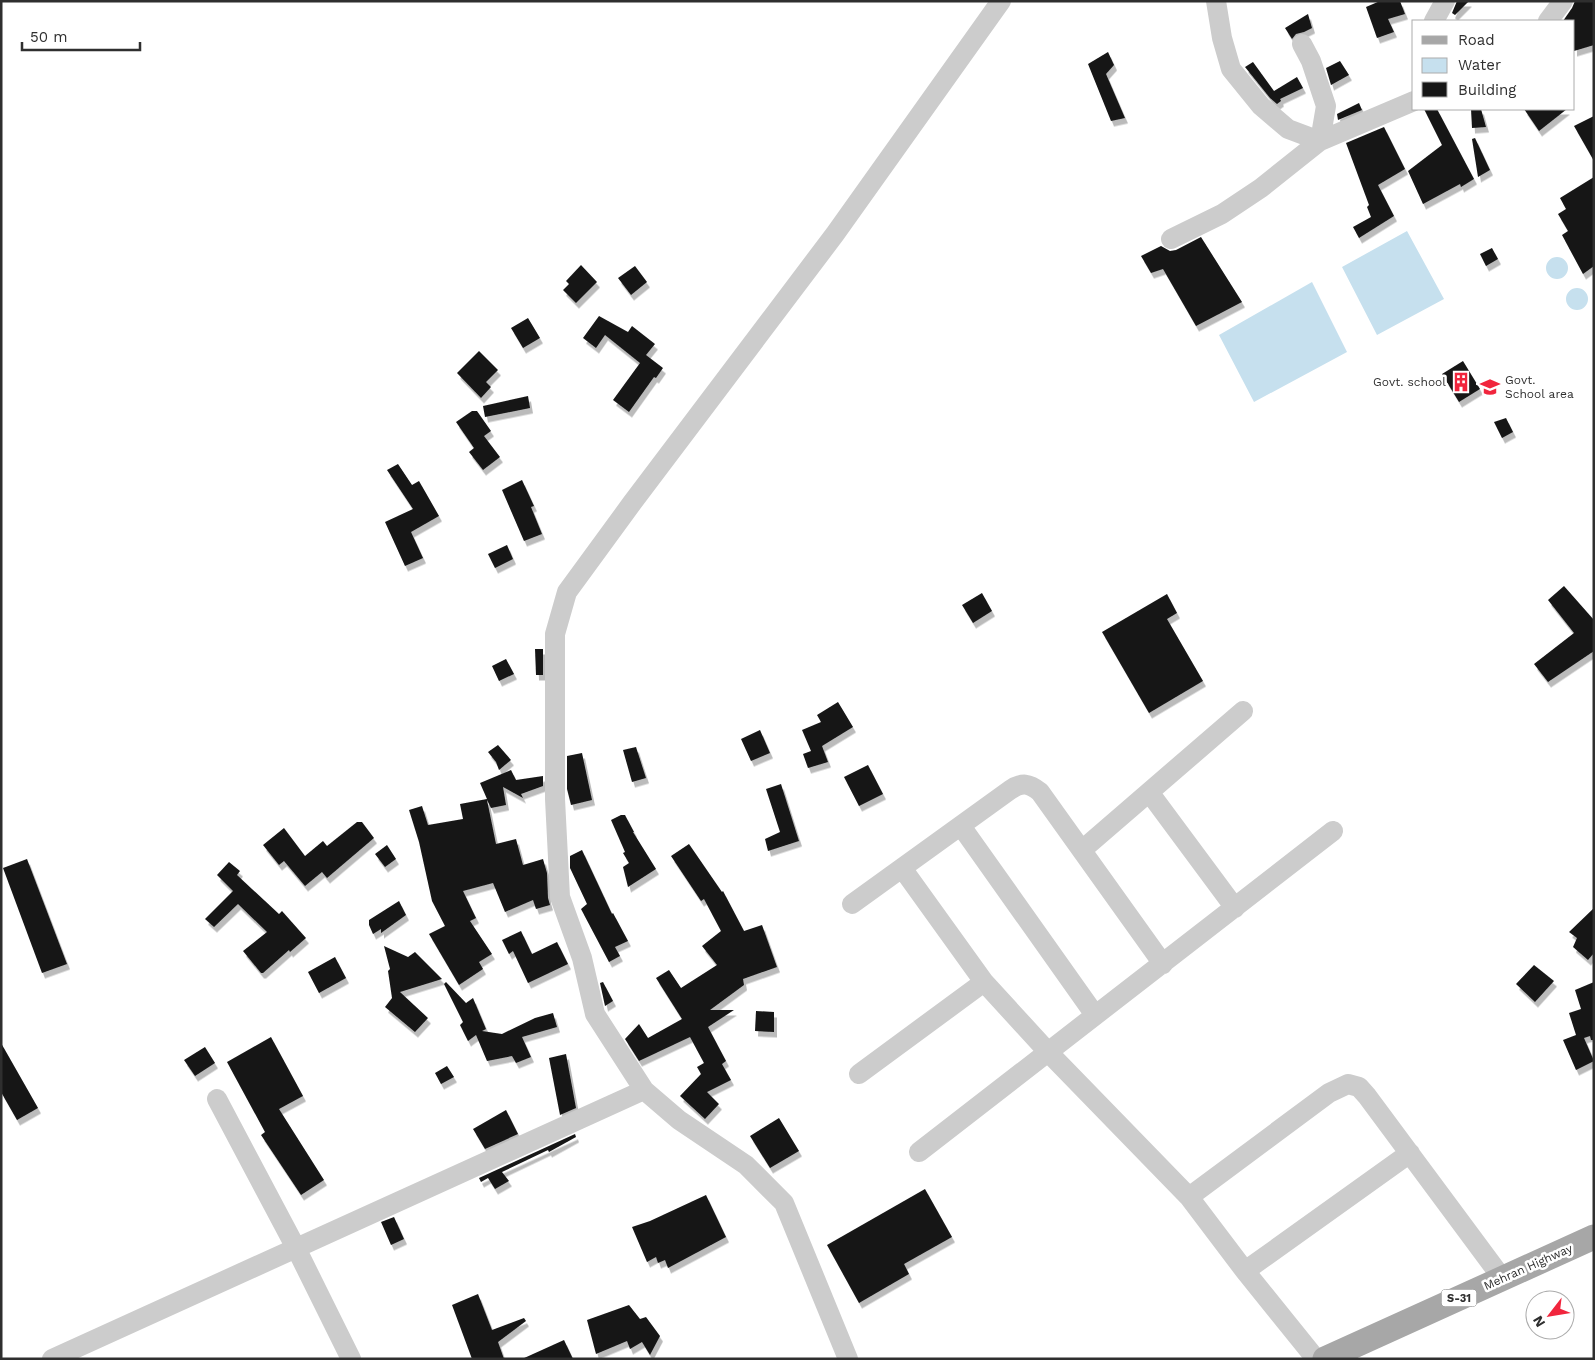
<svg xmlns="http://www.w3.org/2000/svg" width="1595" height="1360" font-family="'Work Sans',sans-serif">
<defs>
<filter id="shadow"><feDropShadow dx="3" dy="5.5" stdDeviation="0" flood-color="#0004"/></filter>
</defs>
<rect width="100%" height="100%" fill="#fff"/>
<path fill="#c6e0ee" d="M 1407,231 L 1444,299 L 1377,335 L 1342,267 Z
M1546 268a11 11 0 1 1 22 0a11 11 0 1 1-22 0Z
M 1312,282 L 1347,352 L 1254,402 L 1219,335 Z
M1566 299a11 11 0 1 1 22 0a11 11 0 1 1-22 0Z"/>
<path fill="#161616" filter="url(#shadow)" d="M 1380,1 L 1400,1 L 1405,14 L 1388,19 L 1394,32 L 1377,38 L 1366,7 Z
M 1457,1 L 1469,1 L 1455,15 L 1452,13 Z
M 1575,1 L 1594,1 L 1594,45 L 1574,51 L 1574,21 L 1563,21 L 1572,8 Z
M 1308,14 L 1312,28 L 1304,32 L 1296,34 L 1292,39 L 1285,28 Z
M 1108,52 L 1114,65 L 1106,74 L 1125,118 L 1111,121 L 1088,64 Z
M 1340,61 L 1349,75 L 1331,85 L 1326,68 Z
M 1253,62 L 1274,91 L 1297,77 L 1303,88 L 1280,99 L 1281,101 L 1277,104 L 1270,98 L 1245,67 Z
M 1359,103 L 1362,110 L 1338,120 L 1337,114 Z
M 1424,109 L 1437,109 L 1474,179 L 1461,187 L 1460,184 L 1423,204 L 1408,171 L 1442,145 Z
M 1471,109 L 1481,109 L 1486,127 L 1472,128 Z
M 1524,109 L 1567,109 L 1539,131 Z
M 1594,116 L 1594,161 L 1574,126 Z
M 1384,127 L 1405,169 L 1378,185 L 1394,216 L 1359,238 L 1353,227 L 1371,217 L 1367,207 L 1369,205 L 1346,143 Z
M 1475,138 L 1490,170 L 1478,177 L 1472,139 Z
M 1594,177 L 1594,266 L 1583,274 L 1562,235 L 1568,231 L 1558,214 L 1566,209 L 1560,198 Z
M 1201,237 L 1242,302 L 1196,326 L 1163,269 L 1151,273 L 1141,256 L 1161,246 L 1170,251 L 1176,250 Z
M 1492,248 L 1498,259 L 1486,266 L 1480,254 Z
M 581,265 L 597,282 L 576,303 L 563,290 L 569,284 L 566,281 Z
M 635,266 L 647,282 L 631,295 L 618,278 Z
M 599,316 L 628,332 L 632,326 L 655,344 L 646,355 L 663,368 L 656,378 L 654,377 L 629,412 L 613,400 L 640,363 L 605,335 L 596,348 L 583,338 Z
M 528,318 L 540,338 L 523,348 L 511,328 Z
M 479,351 L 498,370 L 486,382 L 491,387 L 481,398 L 457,373 Z
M 1463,361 L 1480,389 L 1459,402 L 1442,374 Z
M 528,396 L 530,408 L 485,417 L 483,406 Z
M 472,411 L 477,411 L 491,431 L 484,436 L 500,457 L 483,470 L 469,452 L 474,448 L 456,422 Z
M 1506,418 L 1513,432 L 1502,438 L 1494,422 Z
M 398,464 L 412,485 L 419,481 L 439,516 L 411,532 L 423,558 L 405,566 L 385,522 L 413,509 L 387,470 Z
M 522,480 L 534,506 L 531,507 L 542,534 L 524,541 L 502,490 Z
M 507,545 L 513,559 L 495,568 L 488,554 Z
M 1564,586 L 1594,620 L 1594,651 L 1548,682 L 1534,664 L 1574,633 L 1548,600 Z
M 982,593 L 992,611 L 973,623 L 962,605 Z
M 1167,594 L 1177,613 L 1167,619 L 1203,681 L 1149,713 L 1102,632 Z
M 535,649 L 543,649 L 543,675 L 536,675 Z
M 506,659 L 514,674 L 499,681 L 492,666 Z
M 838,702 L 853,727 L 822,746 L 828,762 L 808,768 L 803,754 L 811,751 L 802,730 L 821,722 L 817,715 Z
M 760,730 L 770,753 L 751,761 L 741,739 Z
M 498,745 L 511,760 L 499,770 L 496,762 L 488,752 Z
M 636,747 L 646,778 L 632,782 L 623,750 Z
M 582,753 L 592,800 L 571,805 L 567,789 L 567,756 Z
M 868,765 L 883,794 L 859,806 L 844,777 Z
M 511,770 L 516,780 L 543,776 L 543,786 L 521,794 L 523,798 L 503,787 L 506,805 L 491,808 L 487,800 L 496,844 L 516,839 L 523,865 L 543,859 L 547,873 L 548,898 L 550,905 L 536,909 L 533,900 L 505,912 L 493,883 L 463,891 L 476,918 L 470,921 L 492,954 L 479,962 L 483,969 L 459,985 L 429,934 L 445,926 L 432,901 L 419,842 L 409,810 L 422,806 L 428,825 L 463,819 L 460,804 L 487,799 L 480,783 Z
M 781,784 L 799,841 L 768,851 L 765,839 L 780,832 L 766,789 Z
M 621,815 L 625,815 L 634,832 L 633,832 L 656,869 L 628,887 L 623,867 L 629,863 L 623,853 L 625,852 L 611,820 Z
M 357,822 L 362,822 L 374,838 L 327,878 L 322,872 L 305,886 L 284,861 L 279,865 L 263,845 L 284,828 L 305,856 L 323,841 L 327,846 Z
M 689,844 L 722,892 L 723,891 L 744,931 L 762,925 L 777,967 L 743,979 L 744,985 L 710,1010 L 734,1010 L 708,1027 L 726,1061 L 722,1064 L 731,1080 L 707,1092 L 719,1104 L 705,1119 L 680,1096 L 701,1074 L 697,1067 L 704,1063 L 690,1037 L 639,1061 L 625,1039 L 639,1024 L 648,1038 L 682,1019 L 656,978 L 669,970 L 681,988 L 717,965 L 702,946 L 721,931 L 704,899 L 701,901 L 671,856 Z
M 387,845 L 396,859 L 385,867 L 375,854 Z
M 582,850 L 612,914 L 613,913 L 628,941 L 615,947 L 620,956 L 609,962 L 581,909 L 587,904 L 570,868 L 570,856 Z
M 27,859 L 67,964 L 42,973 L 3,868 Z
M 229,862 L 240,871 L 237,875 L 279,914 L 282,911 L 306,938 L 290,952 L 289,950 L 263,973 L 261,973 L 243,951 L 267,932 L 238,904 L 214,927 L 205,919 L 233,891 L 217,875 Z
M 399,901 L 406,915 L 381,933 L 381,929 L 373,934 L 369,925 L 369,920 Z
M 1594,908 L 1594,953 L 1588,960 L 1573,947 L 1577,938 L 1569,932 Z
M 521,931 L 532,954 L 557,942 L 568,964 L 528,983 L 513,951 L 509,954 L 502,940 Z
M 384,946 L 408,957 L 415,952 L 442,979 L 400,992 L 428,1018 L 415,1032 L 385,1007 L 392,998 L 388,971 L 390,969 Z
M 335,957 L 346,978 L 319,993 L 308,972 Z
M 1534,965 L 1554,981 L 1535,1002 L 1516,984 Z
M 446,982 L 466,1003 L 473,998 L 486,1029 L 482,1031 L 502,1034 L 535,1018 L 553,1013 L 557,1027 L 522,1037 L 531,1057 L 516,1063 L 512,1056 L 487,1061 L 476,1035 L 468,1041 L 460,1025 L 463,1022 L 444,984 Z
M 603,982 L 613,1001 L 605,1006 L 600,983 Z
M 1594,982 L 1594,1040 L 1591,1040 L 1590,1036 L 1584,1038 L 1594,1061 L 1576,1070 L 1563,1040 L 1576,1035 L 1569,1013 L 1581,1009 L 1575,990 Z
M 756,1011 L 774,1012 L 774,1032 L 755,1031 Z
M 271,1037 L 303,1096 L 279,1109 L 324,1180 L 301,1195 L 261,1135 L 265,1132 L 227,1062 Z
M 1,1043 L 38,1108 L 17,1120 L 1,1092 Z
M 205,1047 L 215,1063 L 195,1076 L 184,1060 Z
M 566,1054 L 576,1108 L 560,1115 L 549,1058 Z
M 447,1066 L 454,1077 L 441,1084 L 435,1073 Z
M 506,1110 L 518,1134 L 485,1149 L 473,1129 Z
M 779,1118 L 799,1151 L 770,1168 L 750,1136 Z
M 575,1134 L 576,1137 L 549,1152 L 548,1150 L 502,1172 L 509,1181 L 495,1189 L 488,1178 L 481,1182 L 479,1178 Z
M 925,1189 L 952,1237 L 904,1264 L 909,1274 L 859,1303 L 827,1245 Z
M 706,1195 L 726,1237 L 668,1268 L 665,1260 L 658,1263 L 656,1257 L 647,1262 L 632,1227 L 650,1221 Z
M 394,1217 L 404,1239 L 391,1245 L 381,1222 Z
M 478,1294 L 492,1330 L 524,1318 L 526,1321 L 498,1342 L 504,1359 L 472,1359 L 452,1305 Z
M 629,1305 L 640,1319 L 646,1317 L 660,1336 L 650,1355 L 642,1342 L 630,1349 L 627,1341 L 596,1354 L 587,1320 Z
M 564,1340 L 573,1359 L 522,1359 Z"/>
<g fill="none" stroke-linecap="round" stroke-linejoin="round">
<path stroke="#ccc" stroke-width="20" d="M 1216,1 L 1222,38 L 1231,69 L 1261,106 L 1288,129 L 1320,141 L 1414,101
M 1434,21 L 1445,1
M 1548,21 L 1563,1
M 1171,239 L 1222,214 L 1261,188 L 1320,141 L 1326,106 L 1311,61 L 1302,44
M 1149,792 L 1235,908
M 961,826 L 1095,1015
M 1082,850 L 1243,711
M 902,868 L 984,982 L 1049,1053 L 1189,1197 L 1245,1271 L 1316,1359
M 852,904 L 1010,790 C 1022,782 1029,783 1040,792 L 1163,964
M 859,1074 L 984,982
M 217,1099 L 296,1248 L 351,1359
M 919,1152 L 1333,831
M 1189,1197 L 1329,1093 L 1348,1084 L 1359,1087 L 1367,1096 L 1502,1278
M 1245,1271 L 1410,1153
M 52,1359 L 644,1090
M 848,1359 L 784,1203 L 746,1165 L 679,1120 L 644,1090 L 595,1014 L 582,958 L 560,897 L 555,799 L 555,634 L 567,592 L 632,503 L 835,234 L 1001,1"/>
<path stroke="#a7a7a7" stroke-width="25" d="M 1325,1359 L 1594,1237"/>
</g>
<defs>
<symbol id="building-bare" viewBox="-9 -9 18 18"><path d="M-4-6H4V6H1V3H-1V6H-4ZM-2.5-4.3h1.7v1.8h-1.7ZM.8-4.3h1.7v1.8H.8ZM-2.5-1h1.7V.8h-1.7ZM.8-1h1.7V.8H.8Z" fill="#f1253d" stroke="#fff" stroke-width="2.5" paint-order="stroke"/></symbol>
<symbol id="school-bare" viewBox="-9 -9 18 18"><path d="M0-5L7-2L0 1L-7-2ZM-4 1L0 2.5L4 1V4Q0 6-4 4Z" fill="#f1253d" stroke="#fff" stroke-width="2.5" paint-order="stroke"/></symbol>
</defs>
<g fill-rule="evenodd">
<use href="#building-bare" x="1447" y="368" width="28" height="28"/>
<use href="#school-bare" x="1476" y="373" width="28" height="28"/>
</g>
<g text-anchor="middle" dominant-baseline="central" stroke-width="5" stroke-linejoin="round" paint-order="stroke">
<rect fill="#fff" stroke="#6d6d6d" stroke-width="1" x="1441.5" y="1289.5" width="35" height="17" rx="4"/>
<g font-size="11" font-weight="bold" fill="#2f2f2f">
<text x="1459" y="1298">S-31</text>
</g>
<g font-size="12" fill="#2f2f2f" stroke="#fff" text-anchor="start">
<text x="1505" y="380">Govt.<tspan x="1505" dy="14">School area</tspan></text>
<text x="1446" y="382" text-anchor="end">Govt. school</text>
</g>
<g font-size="12" fill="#2f2f2f" stroke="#fff">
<text transform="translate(1528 1267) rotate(-24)">Mehran Highway</text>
</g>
</g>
<rect width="1595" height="1360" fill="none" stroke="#2f2f2f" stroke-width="5"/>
<rect x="1412" y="20" width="162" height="90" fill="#ffffff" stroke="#acacac"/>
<rect x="1422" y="36" width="25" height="8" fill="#a7a7a7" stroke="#acacac"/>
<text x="1458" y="45" font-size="15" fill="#2f2f2f">Road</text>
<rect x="1422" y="58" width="25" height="15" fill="#c6e0ee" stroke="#acacac"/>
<text x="1458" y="70" font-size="15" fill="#2f2f2f">Water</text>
<rect x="1422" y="82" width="25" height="15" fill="#161616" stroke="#acacac"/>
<text x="1458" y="95" font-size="15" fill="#2f2f2f">Building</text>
<g transform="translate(1550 1315) rotate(239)"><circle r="24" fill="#ffffff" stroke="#acacac"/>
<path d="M0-4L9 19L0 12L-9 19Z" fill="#f1253d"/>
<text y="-8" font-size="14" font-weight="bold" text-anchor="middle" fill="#2f2f2f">N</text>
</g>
<path d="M22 42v8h118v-8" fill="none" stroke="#2f2f2f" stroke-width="2.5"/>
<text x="30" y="42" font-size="15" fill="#2f2f2f" stroke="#ffffff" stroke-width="4" paint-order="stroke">50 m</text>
</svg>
